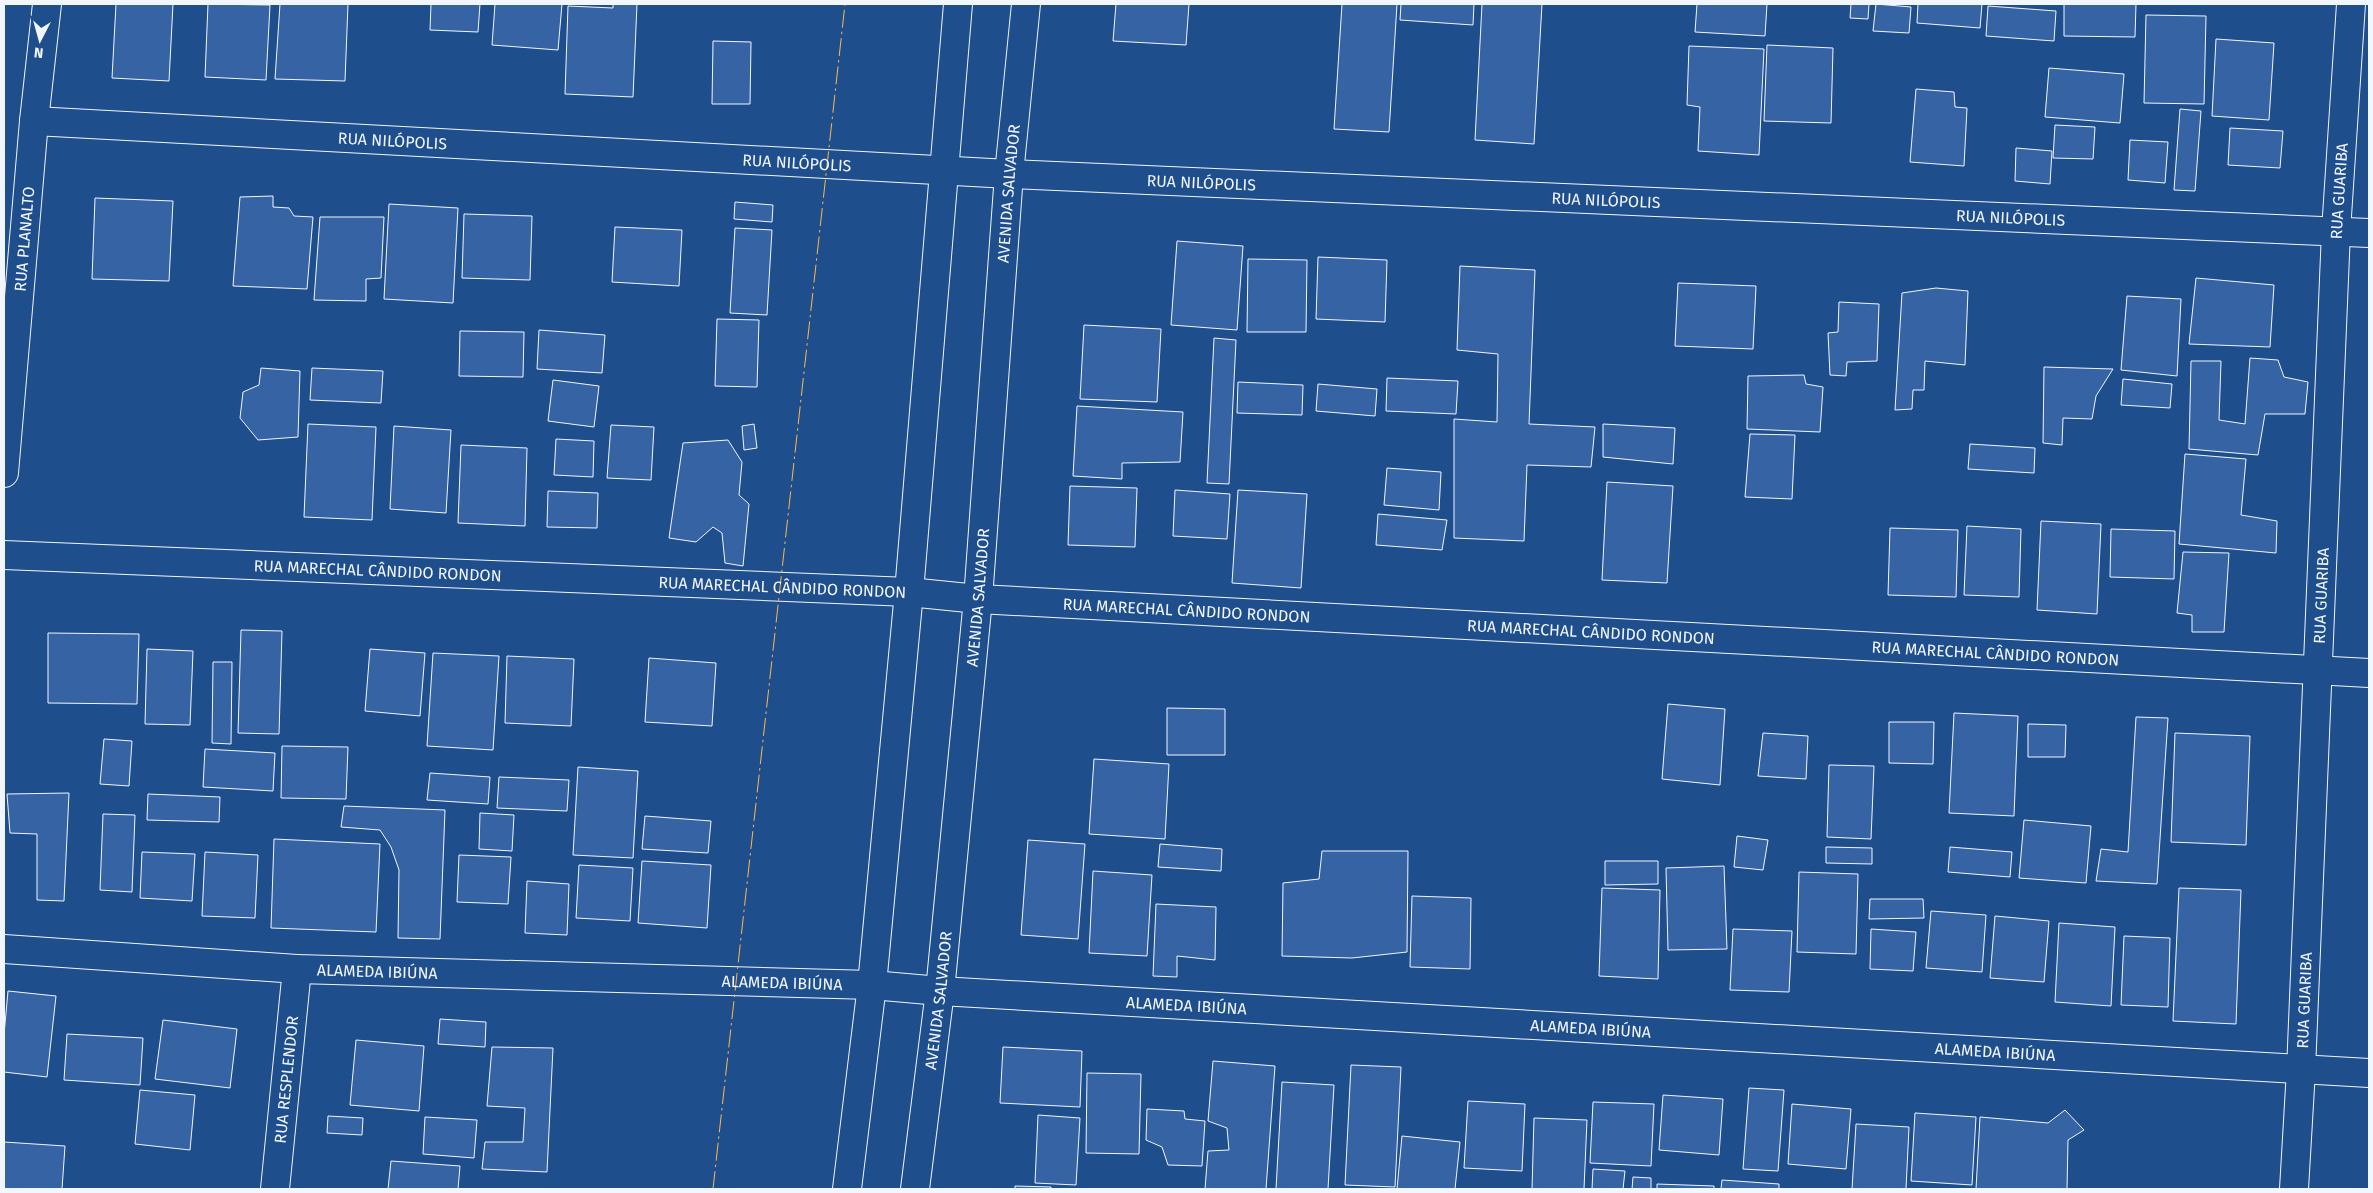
<svg xmlns="http://www.w3.org/2000/svg" width="2373" height="1193" font-family="'Fira Sans',sans-serif">
<rect width="100%" height="100%" fill="#1f4e8c"/>
<path fill="#3563a3" stroke="#f2f6ff" d="M 116,4 L 173,4 L 169,81 L 112,78 Z
M 208,4 L 270,5 L 266,80 L 205,77 Z
M 280,4 L 348,4 L 345,81 L 275,79 Z
M 431,4 L 480,4 L 478,32 L 430,30 Z
M 495,4 L 562,4 L 558,50 L 492,45 Z
M 613,4 L 637,4 L 633,97 L 565,94 L 568,6 L 613,8 Z
M 1116,4 L 1189,4 L 1186,45 L 1113,41 Z
M 1342,4 L 1397,4 L 1389,132 L 1334,129 Z
M 1401,4 L 1474,4 L 1473,25 L 1400,20 Z
M 1482,4 L 1542,4 L 1534,144 L 1475,140 Z
M 1697,4 L 1767,4 L 1765,36 L 1695,32 Z
M 1851,4 L 1869,4 L 1868,19 L 1850,18 Z
M 1876,4 L 1911,7 L 1909,33 L 1873,31 Z
M 1918,4 L 1982,4 L 1980,28 L 1917,23 Z
M 2064,4 L 2136,4 L 2135,37 L 2064,36 Z
M 1988,6 L 2056,11 L 2054,41 L 1986,36 Z
M 2146,15 L 2206,16 L 2204,104 L 2144,103 Z
M 2216,39 L 2274,43 L 2269,120 L 2212,116 Z
M 713,41 L 751,42 L 750,104 L 712,104 Z
M 1767,45 L 1833,48 L 1831,123 L 1764,121 Z
M 1689,46 L 1764,49 L 1759,155 L 1698,151 L 1700,107 L 1687,105 Z
M 2049,68 L 2124,74 L 2120,123 L 2045,117 Z
M 1916,89 L 1954,92 L 1955,107 L 1967,108 L 1964,166 L 1910,162 Z
M 2180,109 L 2201,111 L 2195,191 L 2174,190 Z
M 2055,125 L 2095,127 L 2093,159 L 2053,158 Z
M 2230,128 L 2283,131 L 2280,168 L 2228,165 Z
M 2130,140 L 2168,142 L 2165,183 L 2128,180 Z
M 2016,148 L 2052,151 L 2050,184 L 2015,181 Z
M 273,196 L 273,207 L 289,208 L 294,216 L 313,217 L 307,289 L 233,286 L 240,197 Z
M 95,198 L 173,201 L 169,281 L 92,279 Z
M 735,202 L 773,205 L 772,222 L 734,219 Z
M 389,204 L 458,208 L 453,303 L 384,299 Z
M 464,214 L 532,216 L 530,280 L 462,278 Z
M 320,217 L 384,217 L 381,278 L 366,279 L 366,301 L 314,300 Z
M 615,227 L 682,230 L 679,286 L 612,282 Z
M 735,228 L 772,230 L 767,315 L 730,313 Z
M 1177,241 L 1243,246 L 1237,330 L 1171,325 Z
M 1318,257 L 1387,260 L 1385,322 L 1316,319 Z
M 1248,259 L 1307,260 L 1306,332 L 1247,332 Z
M 1460,266 L 1535,270 L 1529,424 L 1595,427 L 1591,467 L 1527,465 L 1524,541 L 1454,538 L 1454,419 L 1497,422 L 1498,354 L 1457,350 Z
M 2196,278 L 2274,285 L 2270,347 L 2189,344 Z
M 1678,283 L 1756,286 L 1753,349 L 1675,346 Z
M 1936,288 L 1968,291 L 1965,365 L 1925,361 L 1924,390 L 1913,390 L 1912,409 L 1895,410 L 1902,293 Z
M 2127,296 L 2181,299 L 2177,376 L 2121,370 Z
M 1839,302 L 1879,304 L 1877,361 L 1847,362 L 1846,376 L 1830,375 L 1828,333 L 1838,332 Z
M 717,319 L 759,320 L 757,387 L 715,386 Z
M 1084,325 L 1161,329 L 1157,402 L 1080,399 Z
M 539,330 L 605,335 L 602,373 L 537,369 Z
M 460,331 L 524,332 L 523,377 L 459,376 Z
M 1214,338 L 1236,340 L 1229,484 L 1207,483 Z
M 2250,358 L 2278,360 L 2284,377 L 2308,382 L 2305,414 L 2265,414 L 2258,455 L 2189,449 L 2191,361 L 2221,361 L 2219,420 L 2245,424 Z
M 2044,367 L 2113,369 L 2096,396 L 2092,419 L 2063,418 L 2062,445 L 2043,443 Z
M 261,368 L 300,371 L 298,437 L 258,440 L 240,418 L 243,392 L 259,385 Z
M 312,368 L 383,371 L 381,403 L 310,400 Z
M 1804,375 L 1806,384 L 1823,387 L 1820,432 L 1747,429 L 1748,376 Z
M 1387,378 L 1458,381 L 1456,414 L 1386,411 Z
M 2123,379 L 2172,384 L 2170,408 L 2121,405 Z
M 553,380 L 599,386 L 594,427 L 548,421 Z
M 1238,382 L 1303,385 L 1302,415 L 1237,413 Z
M 1318,384 L 1377,389 L 1375,416 L 1316,411 Z
M 1077,406 L 1183,412 L 1180,462 L 1122,463 L 1122,479 L 1073,476 Z
M 308,424 L 376,427 L 372,520 L 304,517 Z
M 754,424 L 757,448 L 744,450 L 742,426 Z
M 1603,424 L 1675,428 L 1673,464 L 1603,457 Z
M 611,425 L 654,427 L 651,480 L 607,478 Z
M 394,426 L 451,430 L 446,513 L 390,509 Z
M 1750,434 L 1795,435 L 1792,499 L 1745,497 Z
M 556,439 L 594,441 L 593,477 L 554,475 Z
M 728,440 L 742,462 L 739,495 L 749,504 L 743,566 L 725,563 L 722,533 L 713,527 L 696,542 L 669,538 L 683,443 Z
M 1970,444 L 2035,448 L 2034,473 L 1968,469 Z
M 461,445 L 527,448 L 525,526 L 458,523 Z
M 2185,454 L 2246,459 L 2241,515 L 2277,521 L 2276,553 L 2179,544 Z
M 1387,468 L 1441,472 L 1439,510 L 1384,505 Z
M 1607,482 L 1673,486 L 1667,583 L 1602,580 Z
M 1070,486 L 1137,488 L 1135,547 L 1068,545 Z
M 1175,490 L 1230,494 L 1227,539 L 1173,536 Z
M 1238,490 L 1307,494 L 1301,588 L 1232,583 Z
M 548,491 L 598,493 L 597,528 L 547,527 Z
M 1378,514 L 1447,520 L 1442,550 L 1376,545 Z
M 2041,521 L 2101,524 L 2097,614 L 2037,610 Z
M 1967,526 L 2021,529 L 2019,597 L 1964,595 Z
M 1890,528 L 1958,530 L 1956,597 L 1888,595 Z
M 2111,529 L 2175,531 L 2174,579 L 2110,577 Z
M 2183,552 L 2229,553 L 2224,632 L 2192,632 L 2192,615 L 2177,613 Z
M 241,630 L 282,631 L 279,734 L 238,733 Z
M 48,633 L 139,634 L 137,704 L 48,703 Z
M 147,649 L 193,651 L 190,725 L 145,724 Z
M 370,649 L 425,653 L 420,716 L 365,711 Z
M 433,653 L 499,656 L 493,750 L 427,746 Z
M 507,656 L 574,659 L 571,726 L 505,723 Z
M 649,658 L 716,663 L 712,726 L 645,722 Z
M 213,662 L 232,662 L 231,744 L 212,743 Z
M 1668,704 L 1725,709 L 1720,785 L 1662,779 Z
M 1167,708 L 1225,709 L 1225,755 L 1167,755 Z
M 1954,713 L 2018,716 L 2014,816 L 1949,813 Z
M 2136,717 L 2168,718 L 2157,884 L 2096,881 L 2101,849 L 2128,852 Z
M 1889,722 L 1934,722 L 1933,764 L 1889,763 Z
M 2028,724 L 2066,725 L 2065,757 L 2028,757 Z
M 1763,733 L 1808,736 L 1806,779 L 1758,776 Z
M 2175,733 L 2250,736 L 2246,845 L 2171,842 Z
M 104,739 L 132,741 L 129,786 L 100,784 Z
M 282,746 L 348,747 L 346,799 L 281,798 Z
M 205,749 L 275,753 L 273,791 L 203,787 Z
M 1094,759 L 1169,764 L 1165,839 L 1089,834 Z
M 1829,765 L 1874,766 L 1871,839 L 1827,837 Z
M 578,767 L 638,771 L 633,858 L 573,855 Z
M 430,773 L 490,777 L 488,804 L 427,800 Z
M 499,777 L 569,780 L 567,811 L 497,808 Z
M 69,793 L 64,901 L 37,900 L 37,834 L 10,833 L 7,794 Z
M 148,794 L 220,797 L 219,822 L 147,820 Z
M 344,806 L 445,810 L 440,939 L 398,938 L 399,870 L 391,847 L 380,830 L 341,827 Z
M 480,813 L 514,815 L 512,851 L 479,849 Z
M 103,814 L 135,815 L 132,892 L 100,890 Z
M 645,816 L 711,821 L 708,853 L 642,849 Z
M 2024,820 L 2091,826 L 2086,883 L 2019,878 Z
M 1737,836 L 1768,840 L 1763,870 L 1734,867 Z
M 274,839 L 380,844 L 376,932 L 271,928 Z
M 1028,840 L 1085,844 L 1078,939 L 1021,935 Z
M 1160,844 L 1222,849 L 1221,871 L 1158,867 Z
M 1826,847 L 1872,848 L 1872,864 L 1826,863 Z
M 1950,847 L 2012,852 L 2010,877 L 1948,872 Z
M 1322,851 L 1408,851 L 1407,952 L 1352,958 L 1282,956 L 1283,883 L 1319,879 Z
M 142,852 L 195,854 L 192,901 L 140,898 Z
M 205,852 L 258,855 L 255,918 L 202,916 Z
M 459,855 L 511,857 L 508,904 L 457,902 Z
M 642,861 L 711,865 L 707,928 L 638,923 Z
M 1605,861 L 1658,861 L 1658,884 L 1605,885 Z
M 579,865 L 633,868 L 630,921 L 576,918 Z
M 1724,866 L 1727,949 L 1668,950 L 1666,868 Z
M 1093,871 L 1152,875 L 1147,956 L 1089,953 Z
M 1799,872 L 1858,874 L 1856,954 L 1797,952 Z
M 527,881 L 569,884 L 567,935 L 525,933 Z
M 1602,888 L 1660,890 L 1658,979 L 1599,976 Z
M 2179,888 L 2241,890 L 2236,1024 L 2173,1021 Z
M 1412,896 L 1471,898 L 1470,969 L 1410,967 Z
M 1870,899 L 1923,899 L 1924,918 L 1869,919 Z
M 1156,904 L 1216,907 L 1215,960 L 1177,956 L 1177,977 L 1153,976 Z
M 1931,911 L 1986,915 L 1982,972 L 1926,968 Z
M 1995,916 L 2049,921 L 2044,982 L 1990,978 Z
M 2059,923 L 2115,927 L 2111,1006 L 2055,1002 Z
M 1733,929 L 1792,931 L 1789,992 L 1730,990 Z
M 1871,929 L 1916,932 L 1913,971 L 1870,969 Z
M 2124,936 L 2170,938 L 2168,1007 L 2121,1005 Z
M 8,991 L 56,996 L 47,1077 L 4,1072 L 4,1035 Z
M 440,1019 L 486,1022 L 485,1047 L 438,1044 Z
M 163,1020 L 237,1029 L 230,1088 L 155,1079 Z
M 67,1034 L 143,1038 L 140,1085 L 64,1080 Z
M 356,1040 L 424,1046 L 419,1111 L 350,1105 Z
M 492,1047 L 553,1048 L 547,1172 L 482,1169 L 485,1142 L 523,1142 L 525,1108 L 487,1106 Z
M 1003,1047 L 1082,1051 L 1080,1107 L 1000,1103 Z
M 1213,1061 L 1275,1066 L 1266,1189 L 1205,1189 L 1208,1151 L 1229,1150 L 1227,1128 L 1208,1121 Z
M 1351,1065 L 1401,1067 L 1395,1187 L 1345,1185 Z
M 1087,1073 L 1141,1074 L 1139,1154 L 1086,1153 Z
M 1282,1082 L 1334,1085 L 1328,1189 L 1276,1189 Z
M 1749,1088 L 1784,1090 L 1778,1171 L 1743,1169 Z
M 140,1090 L 195,1095 L 190,1150 L 135,1144 Z
M 1663,1095 L 1723,1099 L 1719,1155 L 1659,1150 Z
M 1468,1101 L 1525,1104 L 1522,1171 L 1464,1168 Z
M 1593,1102 L 1654,1104 L 1651,1166 L 1590,1163 Z
M 1792,1104 L 1851,1109 L 1846,1169 L 1788,1164 Z
M 1147,1109 L 1184,1111 L 1185,1119 L 1205,1121 L 1202,1166 L 1168,1165 L 1162,1147 L 1146,1140 Z
M 2065,1110 L 2084,1130 L 2068,1140 L 2067,1189 L 1976,1189 L 1980,1117 L 2048,1123 Z
M 1915,1113 L 1976,1117 L 1972,1185 L 1911,1181 Z
M 1038,1115 L 1080,1118 L 1076,1185 L 1035,1183 Z
M 328,1116 L 363,1118 L 362,1135 L 327,1133 Z
M 425,1117 L 477,1120 L 474,1158 L 423,1154 Z
M 1534,1118 L 1587,1120 L 1584,1189 L 1532,1189 Z
M 1856,1124 L 1909,1127 L 1906,1189 L 1852,1189 Z
M 1402,1136 L 1460,1142 L 1455,1189 L 1397,1189 Z
M 4,1142 L 65,1146 L 62,1189 L 4,1189 Z
M 391,1161 L 460,1166 L 458,1189 L 388,1189 Z
M 1593,1169 L 1625,1171 L 1623,1189 L 1592,1189 Z
M 1633,1177 L 1651,1178 L 1651,1189 L 1632,1189 Z
M 1722,1180 L 1779,1184 L 1779,1189 L 1721,1189 Z
M 1657,1184 L 1714,1186 L 1714,1189 L 1657,1189 Z
M 1015,1186 L 1051,1187 L 1051,1189 L 1015,1189 Z"/>
<g fill="none" stroke-linecap="round" stroke-linejoin="round">
<defs>
<g id="minor">
<path id="s1" d="M 34,121 L 1009,174 L 2369,233"/>
<path id="s2" d="M 4,473 L 34,121 L 47,4"/>
<path id="s3" d="M 4,555 L 909,592 L 978,599 L 2369,673"/>
<path id="s4" d="M 4,949 L 297,969 L 872,985 L 940,991 L 2369,1073"/>
<path id="s5" d="M 275,1189 L 297,969"/>
<path d="M 847,1189 L 872,985 L 909,592 L 958,4"/>
<path id="s6" d="M 915,1189 L 940,991 L 978,599 L 1009,174 L 1026,4"/>
<path id="s7" d="M 2294,1189 L 2301,1070 L 2336,231 L 2351,4"/>
</g>
</defs>
<use href="#minor" stroke="#f2f6ff" stroke-width="30"/>
<use href="#minor" stroke="#1f4e8c" stroke-width="28"/>
<path stroke="#ffb74d" stroke-width="1" stroke-dasharray="18 4 2.5 4" stroke-linecap="butt" d="M 713,1189 L 845,4"/>
</g>
<g text-anchor="middle" dominant-baseline="central" stroke-width="4" stroke-linejoin="round" paint-order="stroke">
<g font-size="16" fill="#f2f6ff" stroke="#1f4e8c">
<text stroke="none"><textPath href="#s1" startOffset="359">RUA NILÓPOLIS</textPath></text>
<text stroke="none"><textPath href="#s1" startOffset="764">RUA NILÓPOLIS</textPath></text>
<text stroke="none"><textPath href="#s1" startOffset="1169">RUA NILÓPOLIS</textPath></text>
<text stroke="none"><textPath href="#s7" startOffset="999">RUA GUARIBA</textPath></text>
<text stroke="none"><textPath href="#s6" startOffset="1000">AVENIDA SALVADOR</textPath></text>
<text stroke="none"><textPath href="#s1" startOffset="1574">RUA NILÓPOLIS</textPath></text>
<text stroke="none"><textPath href="#s1" startOffset="1979">RUA NILÓPOLIS</textPath></text>
<text stroke="none"><textPath href="#s2" startOffset="235">RUA PLANALTO</textPath></text>
<text stroke="none"><textPath href="#s3" startOffset="374">RUA MARECHAL CÂNDIDO RONDON</textPath></text>
<text stroke="none"><textPath href="#s3" startOffset="779">RUA MARECHAL CÂNDIDO RONDON</textPath></text>
<text stroke="none"><textPath href="#s7" startOffset="594">RUA GUARIBA</textPath></text>
<text stroke="none"><textPath href="#s6" startOffset="595">AVENIDA SALVADOR</textPath></text>
<text stroke="none"><textPath href="#s3" startOffset="1184">RUA MARECHAL CÂNDIDO RONDON</textPath></text>
<text stroke="none"><textPath href="#s3" startOffset="1589">RUA MARECHAL CÂNDIDO RONDON</textPath></text>
<text stroke="none"><textPath href="#s3" startOffset="1994">RUA MARECHAL CÂNDIDO RONDON</textPath></text>
<text stroke="none"><textPath href="#s4" startOffset="374">ALAMEDA IBIÚNA</textPath></text>
<text stroke="none"><textPath href="#s4" startOffset="779">ALAMEDA IBIÚNA</textPath></text>
<text stroke="none"><textPath href="#s6" startOffset="190">AVENIDA SALVADOR</textPath></text>
<text stroke="none"><textPath href="#s7" startOffset="189">RUA GUARIBA</textPath></text>
<text stroke="none"><textPath href="#s4" startOffset="1184">ALAMEDA IBIÚNA</textPath></text>
<text stroke="none"><textPath href="#s4" startOffset="1589">ALAMEDA IBIÚNA</textPath></text>
<text stroke="none"><textPath href="#s4" startOffset="1994">ALAMEDA IBIÚNA</textPath></text>
<text stroke="none"><textPath href="#s5" startOffset="110">RUA RESPLENDOR</textPath></text>
</g>
</g>
<rect width="2373" height="1193" fill="none" stroke="#f2f6ff" stroke-width="10"/>
<g transform="translate(40 40) rotate(186)" stroke="#1f4e8c" stroke-width="4" paint-order="stroke">
<path d="M0-4L9 19L0 12L-9 19Z" fill="#f2f6ff"/>
<text y="-8" font-size="14" font-weight="bold" text-anchor="middle" fill="#f2f6ff">N</text>
</g>
</svg>
